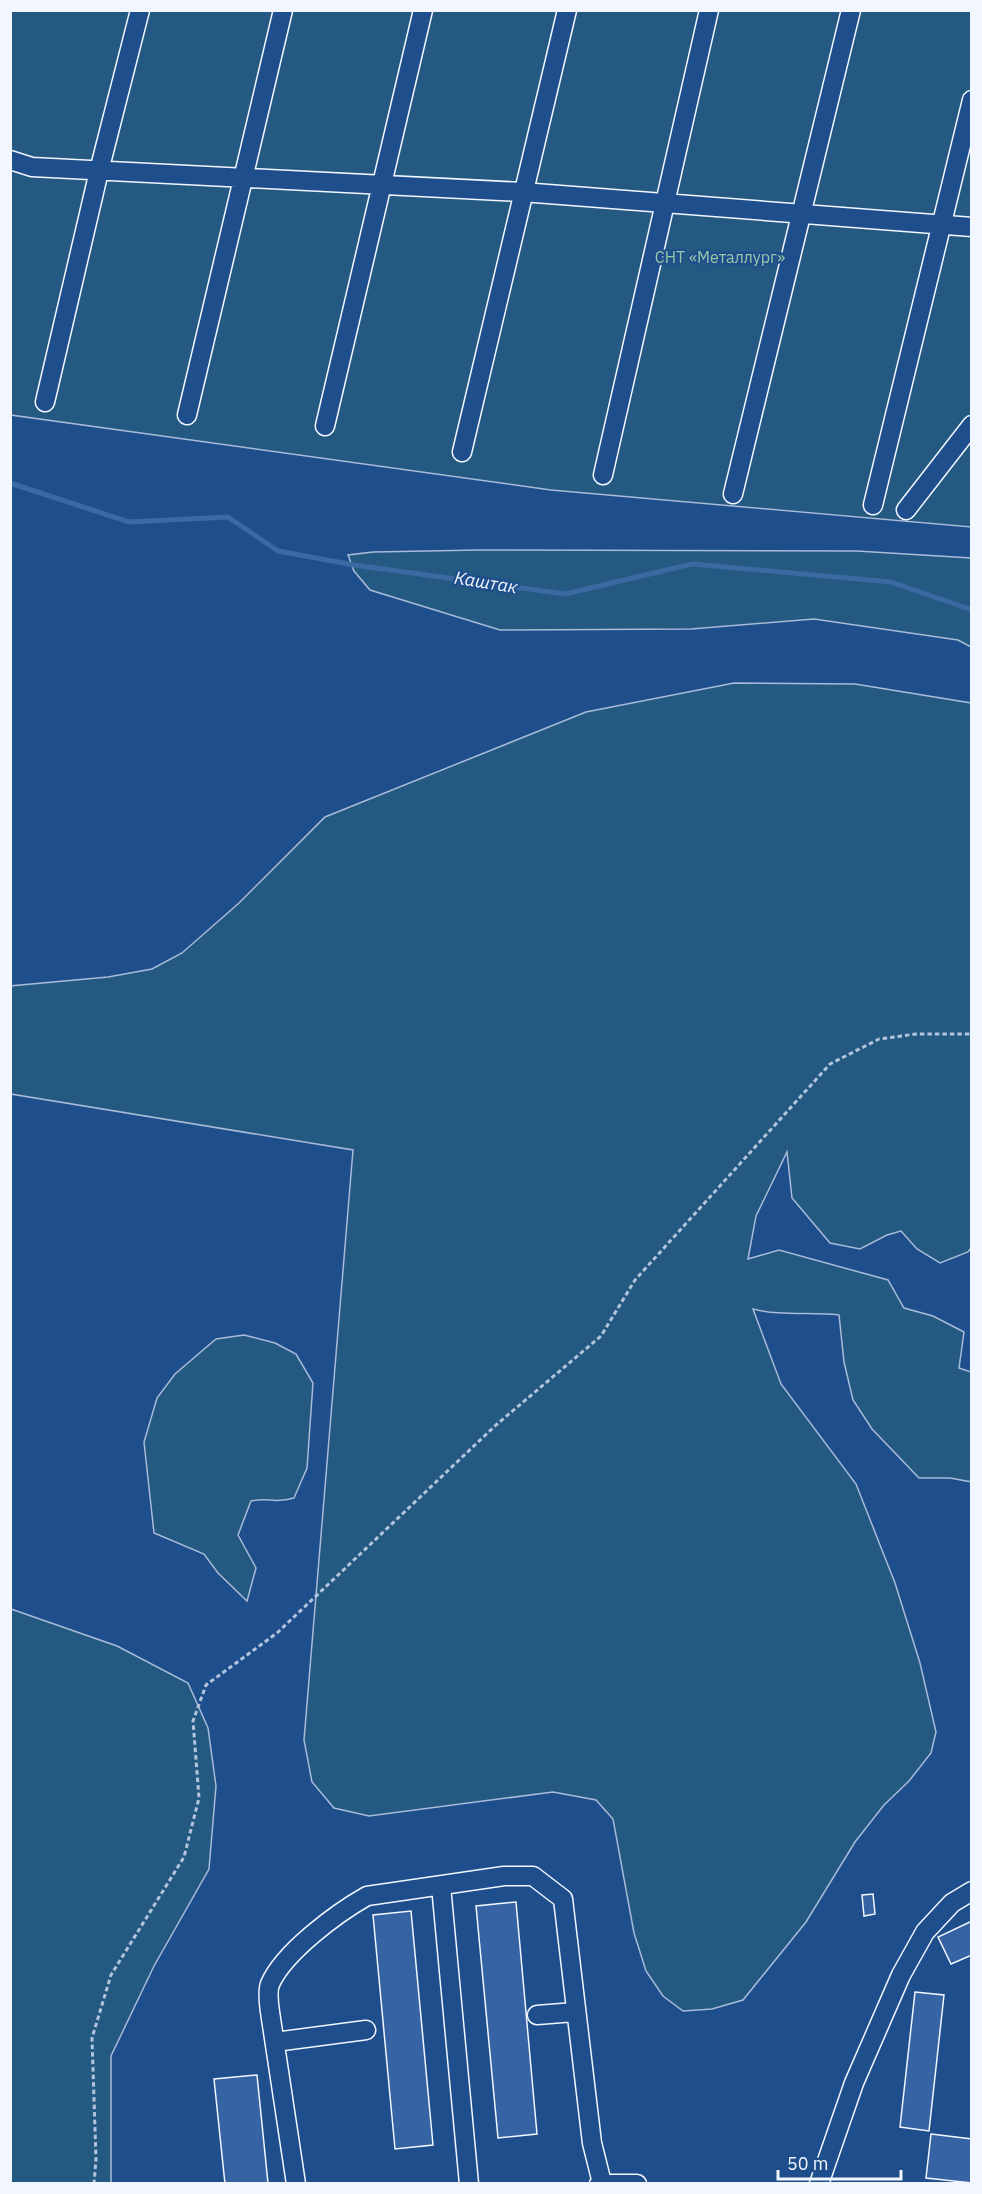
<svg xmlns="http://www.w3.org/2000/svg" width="982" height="2194" font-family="'IBM Plex Sans',sans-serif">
<rect width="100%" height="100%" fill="#1f4e8c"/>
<path fill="#245a82" stroke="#a8bbd7" stroke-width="1.5" d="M 11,11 L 971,11 L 971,527 L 551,490 L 11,415 Z
M 480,550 L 857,551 L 971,558 L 971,647 L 958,640 L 814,619 L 691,629 L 500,630 L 370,590 L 354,571 L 348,555 L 373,552 Z
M 734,683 L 855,684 L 971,703 L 971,1248 L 968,1252 L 940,1263 L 917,1249 L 901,1231 L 887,1235 L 860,1249 L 830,1243 L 792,1198 L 787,1152 L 756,1216 L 748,1259 L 779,1250 L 888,1280 L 904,1308 L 933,1316 L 964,1332 L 959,1368 L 971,1372 L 972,1482 L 950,1478 L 919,1478 L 872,1429 L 853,1400 L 844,1362 L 839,1315 C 810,1312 780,1316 753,1309 L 781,1384 L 856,1484 L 895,1583 L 920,1663 L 936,1732 L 931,1753 L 909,1781 L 884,1805 L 855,1842 L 806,1922 L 743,2000 L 712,2009 L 683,2011 L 663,1996 L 646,1971 L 634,1933 L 613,1819 L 596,1800 L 553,1792 L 369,1816 L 334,1808 L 312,1782 L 304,1740 L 353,1150 L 11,1094 L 10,986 L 108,977 L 152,969 L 182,953 L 239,903 L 325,817 L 586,712 Z
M 244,1335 L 275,1343 L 296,1354 L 313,1383 L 307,1468 L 294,1498 C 275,1504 268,1497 251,1501 L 238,1535 L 256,1568 L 247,1601 L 218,1573 L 204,1554 L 154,1533 L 144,1442 L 157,1398 L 175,1374 L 216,1339 Z
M 11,1609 L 117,1646 L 188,1683 L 208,1728 L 216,1786 L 209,1869 L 154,1966 L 111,2056 L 111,2183 L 11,2183 Z"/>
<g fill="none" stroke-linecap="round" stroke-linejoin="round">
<path stroke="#3b69a3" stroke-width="5" d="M 10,483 L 129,522 L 228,517 L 278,551 L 354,565 L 565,594 L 692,564 L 891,582 L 972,610"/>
</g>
<path fill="#3563a3" stroke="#f2f6ff" stroke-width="1.5" d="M 873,1894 L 875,1914 L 864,1916 L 862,1895 Z
M 516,1902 L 537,2134 L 498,2138 L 476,1906 Z
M 411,1911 L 433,2145 L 395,2149 L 373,1915 Z
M 972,1921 L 972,1955 L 951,1964 L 938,1937 Z
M 915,1992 L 944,1995 L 929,2131 L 900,2127 Z
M 257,2075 L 268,2183 L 225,2184 L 214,2079 Z
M 931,2134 L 972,2139 L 972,2183 L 926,2178 Z"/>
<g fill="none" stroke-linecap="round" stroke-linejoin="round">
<defs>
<path id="minor" d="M 10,160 L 32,167 L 522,192 L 972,227
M 45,402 L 99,171 L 140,10
M 187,415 L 283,10
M 325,426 L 423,10
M 462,452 L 567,10
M 603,475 L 709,10
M 733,494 L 851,10
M 873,505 L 972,100
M 906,510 L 972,425
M 441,1886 L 469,2184
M 537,2015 L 575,2012
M 275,2042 L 366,2030
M 296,2184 L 270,2012 C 269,2004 267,1992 270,1984 C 284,1952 337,1913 367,1896 L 504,1876 L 533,1876 L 563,1899 L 592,2143 L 602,2183
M 599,2184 L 637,2184
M 819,2184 L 854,2083 L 901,1975 L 925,1932 L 952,1903 L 972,1891"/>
</defs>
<use href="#minor" stroke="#f2f6ff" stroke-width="21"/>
<path stroke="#b3c4dc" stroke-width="3" stroke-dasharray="4.5 3" stroke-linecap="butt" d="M 94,2184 L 96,2159 L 92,2038 L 111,1975 L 184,1857 L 199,1798 L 193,1721 L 206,1685 L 277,1633 L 496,1425 L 601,1336 L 635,1280 L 830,1064 L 879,1039 L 916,1034 L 972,1034"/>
<use href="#minor" stroke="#1f4e8c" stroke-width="18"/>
</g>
<g text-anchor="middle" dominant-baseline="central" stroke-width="4.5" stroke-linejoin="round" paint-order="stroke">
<g font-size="16" fill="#97c8a6" stroke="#1f4e8c">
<text x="720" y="257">СНТ «Металлург»</text>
</g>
<g font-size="18" font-style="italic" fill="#f2f6ff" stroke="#1f4e8c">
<text transform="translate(486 582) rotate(9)">Каштак</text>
</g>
</g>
<rect width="982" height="2194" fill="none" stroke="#f2f6ff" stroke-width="24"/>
<path d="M778 2170v9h123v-9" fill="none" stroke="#f2f6ff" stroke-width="3"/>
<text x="787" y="2170" font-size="18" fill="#f2f6ff" stroke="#1f4e8c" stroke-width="4.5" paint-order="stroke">50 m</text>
</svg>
